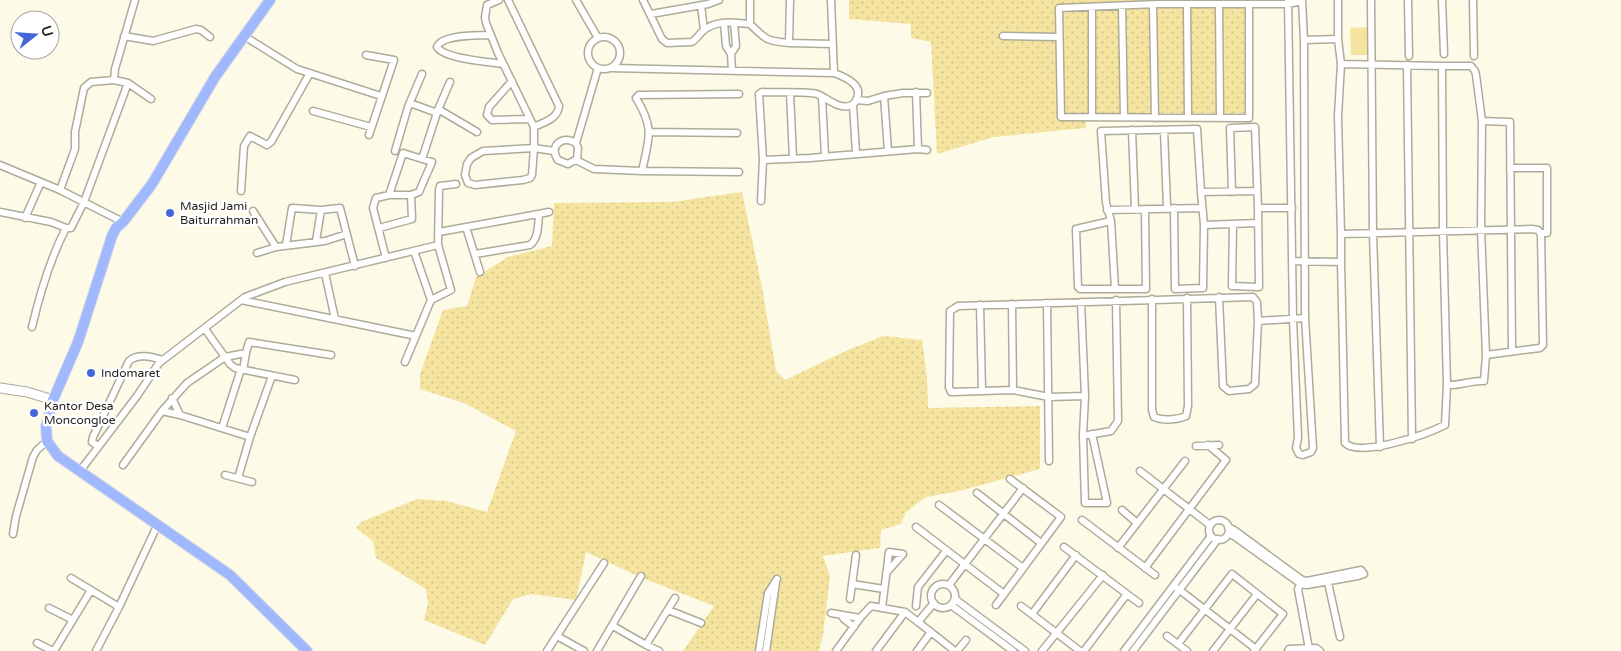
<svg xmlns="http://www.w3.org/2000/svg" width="1621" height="651" font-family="'Varela Round',sans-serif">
<defs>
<pattern id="grass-dots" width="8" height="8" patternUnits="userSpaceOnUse" patternTransform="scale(1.25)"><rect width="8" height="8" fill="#f5e49f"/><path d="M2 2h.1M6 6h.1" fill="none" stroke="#d2c388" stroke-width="1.8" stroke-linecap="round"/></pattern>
</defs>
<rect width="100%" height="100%" fill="#fefae8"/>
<path fill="url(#grass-dots)" d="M 849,0 L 1250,0 L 1251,113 L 1086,113 L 1086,128 L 994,137 L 937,154 L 931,42 L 911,38 L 911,24 L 849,19 Z
M 742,192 L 762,287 L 776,371 L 785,380 L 848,350 L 883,336 L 922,340 L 927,378 L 928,408 L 1040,406 L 1040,469 L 959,491 L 926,497 L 906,512 L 901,524 L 881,530 L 880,548 L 823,556 L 830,576 L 823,635 L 819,651 L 683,651 L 714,606 L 640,577 L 586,552 L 576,600 L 531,594 L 513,599 L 485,645 L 424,620 L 428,603 L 426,589 L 376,558 L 373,541 L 356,528 L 361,522 L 417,499 L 447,501 L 487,512 L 516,431 L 464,403 L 420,389 L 420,374 L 443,310 L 467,306 L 476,277 L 508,257 L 552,246 L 554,203 L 672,202 Z"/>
<path fill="#f5e49f" d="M 1367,27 L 1368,55 L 1351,55 L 1350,28 Z"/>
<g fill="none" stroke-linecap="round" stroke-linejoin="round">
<defs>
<path id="street" d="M 135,0 L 115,69 L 114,80 L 128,83 L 151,99
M 499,0 L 487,5 L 485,17 L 486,23 L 498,53 L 534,127 L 534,148 L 554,151
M 508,0 L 559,106 C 558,119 544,122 534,127
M 576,0 L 598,38
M 643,0 L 662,39 L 667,43 L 692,42 C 697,39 699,34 703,31 C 716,19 735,23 750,24 C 766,40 767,41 789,43
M 790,0 L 789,43 L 832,44
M 831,0 L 834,73
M 1288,0 L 1293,319 L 1298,438 L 1296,448 L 1299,454 L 1303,455 L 1311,452 L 1313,448 L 1305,318 L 1304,40 L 1302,0
M 1338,0 L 1338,39 L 1341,64 L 1338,116 L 1341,234
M 1371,0 L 1373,234 L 1380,447
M 1408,0 L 1409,56
M 1442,0 L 1444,54
M 1473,0 L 1474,56
M 1187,4 L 1188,117
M 1219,4 L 1220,117
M 1249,4 L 1249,118 L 1061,117 L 1059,8 L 1158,4 L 1288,4 L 1302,1
M 701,5 L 704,30
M 1153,5 L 1155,118
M 1122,6 L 1124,117
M 1092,7 L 1092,117
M 651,14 L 708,4 L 719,0
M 724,23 L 726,46 L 731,54
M 750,24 L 750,0
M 490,35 C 477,36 442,34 437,47 C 444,59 490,62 503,64
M 124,36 L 153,41 L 196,29 L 201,30 L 210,37
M 244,36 L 297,69 L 381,96
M 1003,36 L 1059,37
M588 53a16 16 0 1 1 32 0a16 16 0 1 1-32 0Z
M 1304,40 L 1338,39
M 366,55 L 394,60 L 369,135
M 1407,65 L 1412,439
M 1442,66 L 1471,66 L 1475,71 L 1476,75 L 1482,121 L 1481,229 L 1486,355
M 611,68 L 834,73 C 845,77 863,85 857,98 C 856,102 853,105 849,106 C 838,109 827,98 817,94 C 807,91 775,93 762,92 L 759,94 L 763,160 L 761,201
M 732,70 L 731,54 L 736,46 L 734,23
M 114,80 L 91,82 L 84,88 L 75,132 L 75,149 L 60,190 L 123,222
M 512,81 L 489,107 L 487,115 L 492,120 L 530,119
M 916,92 L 918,149
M 790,93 L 793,158
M 739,94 L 639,95 L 636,98 C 655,129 649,138 642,171 L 739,172
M 822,97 L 825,156
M 856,100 L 868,101 L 884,96
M 410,103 L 437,113 L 422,159
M 853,105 L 856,153
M 438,109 L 477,132
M 313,111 L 371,127
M 437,112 L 450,82
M 1482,121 L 1510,122 L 1512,350
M 1132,130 L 1135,209
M 1164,130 L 1167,207
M 650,132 L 737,133
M 576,143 C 563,134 548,146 558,160 L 568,164 L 577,159 L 578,148 L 576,143 L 598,68
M 534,148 L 532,175 L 530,178 L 523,180 L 475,185 L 468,183 L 465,175 L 467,164 L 471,158 L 483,151 Z
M 395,151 L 408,107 L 422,74
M 888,151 L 884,96 L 903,93 L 927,93
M 576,160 L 594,169 L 642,171
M 763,160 L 810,158 L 918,149 L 927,150
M 0,165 L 60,190
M 1510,168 L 1547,168 L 1547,233 L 1540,233
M 241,191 L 244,146 L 250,136 L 267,145 L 271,142 L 310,73
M 1232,192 L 1230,128 L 1255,127 L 1258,208
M 1174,208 L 1175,289 L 1203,288 L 1204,225 L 1201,192 L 1257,191
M 1145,209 L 1146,289 L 1080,289 L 1078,287 L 1076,229 L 1111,221 L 1106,203 L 1101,131 L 1197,129 L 1201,192
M 1107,210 L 1202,208
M 253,211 L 276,247 L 325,241 L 347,234
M 0,212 L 51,222 L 66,228 L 71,228 L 84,202 L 128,83
M 25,218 L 41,182
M 1111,221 L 1115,289
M 1233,224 L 1232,286 L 1259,287 L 1258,208 L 1292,208
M 1204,225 L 1258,223
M 466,227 L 480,272
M 379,228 L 412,219 L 411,195 L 419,192 L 432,162 L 403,153 L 389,195
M 439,232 L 549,212
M 316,241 L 321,210
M 286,245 L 292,208 L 321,210 L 340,208 L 355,266
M 414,251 L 431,300
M 257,253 L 276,247
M 475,254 L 530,245 C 539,238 538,224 539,214
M 386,258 L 373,208 L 376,198 L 389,195 L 411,195
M 1293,261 L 1341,262 L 1341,234 L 1532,229 L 1538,230 L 1541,234 L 1543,345 L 1540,348 L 1486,355 L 1484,381 C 1471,380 1460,386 1447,385
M 1341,262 L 1345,443 C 1360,458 1427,434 1445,425 L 1447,385 L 1443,231 L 1442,66 L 1341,64
M 325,273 L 335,319
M 1219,297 L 1223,386 L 1229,391 L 1249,389 L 1255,384 L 1258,321
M 1152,299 L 1152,410 L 1154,417 C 1163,421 1177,420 1186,416 L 1188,406 L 1187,298
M 241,300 L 416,336
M 1081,302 L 1085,396 L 1083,435 L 1085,503 L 1107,503 L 1092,434
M 1047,303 L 1049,461
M 1012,304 L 1013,390
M 980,305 L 982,391
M 32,327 C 40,293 50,259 66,228
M 205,329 L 230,364 L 235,368 L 295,380
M 405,362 L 431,300 L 451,290 L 438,245 L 439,190 L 440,186 L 456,184
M 243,370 L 246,353
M 1085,396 L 1049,397 L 1013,390 L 951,392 L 949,387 L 950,311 L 958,306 L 1253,297 L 1257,302 L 1258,321 L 1305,318
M 172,398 L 180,415
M 162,411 L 180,415 L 250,437
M 222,428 L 241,369
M 1088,435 L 1111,431 L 1118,421 L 1116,300
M 98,446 L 92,442 L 93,437 L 129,361 C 138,353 152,357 163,360
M 1196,446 L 1219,445
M 123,465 L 162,411 L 187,383 L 225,357 L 246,353 L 249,342 L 331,355
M 80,471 L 137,396 L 159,363 L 245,297 L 285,282 L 438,245
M 1140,471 L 1210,525
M 225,475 L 252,482
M 238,478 L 250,437 L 272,376
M 977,493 L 1041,543
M 939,505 L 1023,568
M 1122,510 L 1137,523
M 1082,520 L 1155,575
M1209 530a10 10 0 1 1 20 0a10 10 0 1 1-20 0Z
M 916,527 L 1004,594
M 13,534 L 16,516 L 33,457 L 37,450 L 47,441
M 1228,534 L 1234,536 L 1301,584 L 1307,585 L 1358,576 L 1364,574 L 1361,570 L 1307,581 L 1302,580 L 1234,530 L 1228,527
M 1064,547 L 1139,603
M 1118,548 L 1185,461
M 1145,568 L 1226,460 L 1208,445
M 71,578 L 119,607
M 1327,578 L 1340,637
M 1302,581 L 1298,589 L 1309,649
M 852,584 L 884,589
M931 596a12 12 0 1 1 24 0a12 12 0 1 1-24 0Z
M 949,585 L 1023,488
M 1177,588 L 1256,649 L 1256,651
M 850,599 L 856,555
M 955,599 L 1025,651
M 934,603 L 918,622 L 955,651
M 951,605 L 1013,651
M 996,605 L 1061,517 L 1010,479
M 916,606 L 918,587 L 946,551
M 1021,606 L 1080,651
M 49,608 L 73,620
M 882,608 L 889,552 L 903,554 L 886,573
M 668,610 L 701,623
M 831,613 L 860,618 L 871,606 L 905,612 L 918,622
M 1032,614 L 1076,555
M 842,616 L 844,619 L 854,627
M 613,626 L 646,645 L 675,598
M 557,636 L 584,651
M 1167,636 L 1187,651
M 37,643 L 53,651
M 1178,644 L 1232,574 L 1283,614 L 1254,651
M 646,645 L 659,651
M 54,651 L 91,590
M 96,651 L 119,607 L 157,526
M 547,651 L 604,563
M 597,651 L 641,576
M 759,651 L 768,593 L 777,579
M 766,651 L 776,582
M 836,651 L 860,618
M 876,651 L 905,612
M 917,651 L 931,632
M 957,651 L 966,640
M 1042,651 L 1103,575
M 1084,651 L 1127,594
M 1124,651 L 1211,536
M 1133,651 L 1218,539
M 1213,651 L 1257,594
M 1288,651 L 1289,649 L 1316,648 L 1320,651"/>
<path id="secondary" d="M 0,388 L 27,392 L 53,400"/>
<path id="primary" d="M 270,0 L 215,77 L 152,184 L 123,222 L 116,228 L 112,236 L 78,342 L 53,400 L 46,426 L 47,441 L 58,456 L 230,575 L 307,651"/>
</defs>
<use href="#street" stroke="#aeab9a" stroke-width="9"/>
<use href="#secondary" stroke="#aeab9a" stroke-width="11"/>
<use href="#primary" stroke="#e1e0e0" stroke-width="12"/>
<use href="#street" stroke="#fff" stroke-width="6"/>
<use href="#secondary" stroke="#fff" stroke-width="9"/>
<use href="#primary" stroke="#a0b8fe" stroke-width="10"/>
</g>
<g fill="#4366d8" stroke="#fff" stroke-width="2">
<circle cx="170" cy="213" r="5"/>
<circle cx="91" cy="373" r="5"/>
<circle cx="34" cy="413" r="5"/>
</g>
<g text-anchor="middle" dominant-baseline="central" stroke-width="5" stroke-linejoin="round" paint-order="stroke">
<g font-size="12" fill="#26241e" stroke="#fff" text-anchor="start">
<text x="180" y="206">Masjid Jami<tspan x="180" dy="14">Baiturrahman</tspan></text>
<text x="101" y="373">Indomaret</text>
<text x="44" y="406">Kantor Desa<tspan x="44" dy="14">Moncongloe</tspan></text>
</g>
</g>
<g transform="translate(35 35) rotate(73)"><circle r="24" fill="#ffffff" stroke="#a8a7a5"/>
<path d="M0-4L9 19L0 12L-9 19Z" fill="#4366d8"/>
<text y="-8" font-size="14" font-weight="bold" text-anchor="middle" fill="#26241e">U</text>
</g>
</svg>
